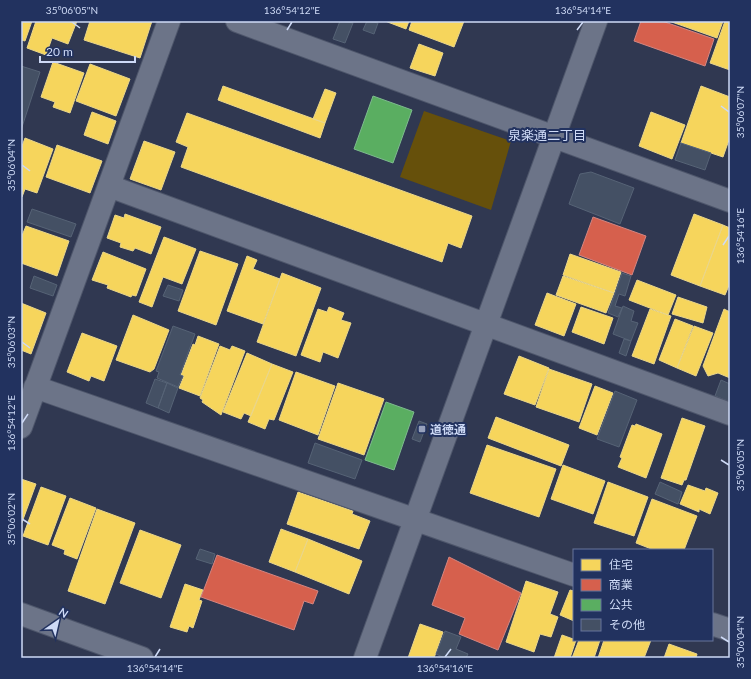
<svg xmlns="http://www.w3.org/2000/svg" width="751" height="679" font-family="Lato,'Noto Sans JP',sans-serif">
<rect width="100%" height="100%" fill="#303851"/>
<path fill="#66500b" d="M 424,111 L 511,141 L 491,210 L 400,177 Z"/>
<path fill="#f6d55c" stroke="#ead68a" d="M 21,21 L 32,21 L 25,41 L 21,40 Z
M 36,21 L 77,21 L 68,44 L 52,38 L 46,55 L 27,48 Z
M 90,21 L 152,21 L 140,58 L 84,40 Z
M 385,21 L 409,21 L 406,29 Z
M 412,21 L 464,21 L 454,47 L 409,30 Z
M 669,21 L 723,21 L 717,38 Z
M 725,21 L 730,21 L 730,70 L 710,63 Z
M 419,44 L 443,53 L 435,76 L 410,68 Z
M 53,62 L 84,73 L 70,113 L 53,107 L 55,102 L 41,97 Z
M 90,64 L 130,79 L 116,116 L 76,101 Z
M 223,86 L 325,123 L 320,138 L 218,100 Z
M 701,86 L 730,97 L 730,137 L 723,157 L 681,143 Z
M 325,89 L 336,93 L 325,123 L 313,119 Z
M 92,112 L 116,121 L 108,144 L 84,135 Z
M 651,112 L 685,125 L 672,159 L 639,146 Z
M 187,113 L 472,216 L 461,248 L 448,243 L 442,262 L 181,167 L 188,147 L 176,142 Z
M 25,138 L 53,149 L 37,193 L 25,189 L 22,197 L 21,196 L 21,149 Z
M 144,141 L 175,152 L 161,190 L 130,179 Z
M 57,145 L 102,161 L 90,193 L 46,177 Z
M 125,214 L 161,227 L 151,254 L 135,248 L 133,251 L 120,247 L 121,243 L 107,238 L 115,215 L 124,218 Z
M 694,214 L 723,225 L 700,286 L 671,275 Z
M 723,225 L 730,228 L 730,283 L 725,295 L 700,286 Z
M 26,226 L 69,241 L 57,276 L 21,263 L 21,238 Z
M 164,237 L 196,249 L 182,284 L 163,277 L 152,307 L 139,302 Z
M 200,251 L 238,264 L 216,325 L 178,311 Z
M 103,252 L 146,269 L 136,296 L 132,295 L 131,297 L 107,288 L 108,285 L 92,280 Z
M 570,254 L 621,272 L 614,293 L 563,275 Z
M 247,256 L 257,260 L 253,269 L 280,279 L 263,324 L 227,311 Z
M 282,273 L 321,288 L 296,356 L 257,342 Z
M 563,276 L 614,293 L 606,313 L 556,295 Z
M 637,280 L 676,295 L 668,315 L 629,300 Z
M 547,293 L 576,304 L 564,336 L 535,325 Z
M 678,297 L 707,307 L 703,323 L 672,314 Z
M 21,303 L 46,313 L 31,354 L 21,350 Z
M 329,307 L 344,313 L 341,320 L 351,323 L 338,358 L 323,352 L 320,362 L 301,355 L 318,309 L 327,312 Z
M 581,307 L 613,318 L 604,344 L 572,332 Z
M 650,309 L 671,316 L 654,364 L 632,356 Z
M 724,309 L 730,312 L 730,378 L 718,373 L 708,376 L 703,366 Z
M 133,315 L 169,330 L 154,369 L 150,372 L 116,360 Z
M 675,319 L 693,326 L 677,368 L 659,360 Z
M 694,326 L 713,333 L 696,376 L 677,368 Z
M 82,333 L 117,346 L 104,381 L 91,376 L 89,381 L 67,372 Z
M 198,336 L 219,344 L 200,396 L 179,388 L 184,376 L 181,375 L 193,344 L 195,345 Z
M 220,346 L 230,350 L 232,346 L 245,351 L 221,415 L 202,402 L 203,400 L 200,398 Z
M 247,353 L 272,364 L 251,416 L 244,413 L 241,419 L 223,412 Z
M 519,356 L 549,368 L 535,405 L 504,394 Z
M 272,364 L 293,372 L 274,420 L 269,419 L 265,429 L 248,422 Z
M 549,369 L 592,384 L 579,422 L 536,407 Z
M 296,372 L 335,386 L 318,435 L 279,420 Z
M 338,383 L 384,399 L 364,455 L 318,439 Z
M 595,386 L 613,393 L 597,435 L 579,428 Z
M 496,417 L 569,445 L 561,466 L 488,438 Z
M 682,418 L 705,426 L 686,480 L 684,480 L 682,485 L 661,478 Z
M 636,424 L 662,434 L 646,478 L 618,467 L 622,458 L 620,457 L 632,425 L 635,426 Z
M 487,445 L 556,469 L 539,517 L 470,493 Z
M 563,465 L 605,481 L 593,514 L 551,499 Z
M 21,479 L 36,484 L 21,525 Z
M 608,482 L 648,497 L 634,536 L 594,523 Z
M 688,485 L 705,491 L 706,488 L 718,493 L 710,514 L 699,509 L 699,512 L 680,504 Z
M 41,487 L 66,496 L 48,545 L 23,536 Z
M 298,492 L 353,511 L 352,514 L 370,521 L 359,549 L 287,524 Z
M 70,498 L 96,508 L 77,559 L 64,554 L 65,550 L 52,545 Z
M 652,499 L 697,516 L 684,550 L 654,550 L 636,543 Z
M 97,509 L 135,523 L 105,604 L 68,591 Z
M 281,529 L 308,539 L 295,572 L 269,562 Z
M 140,530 L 181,545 L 161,598 L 120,583 Z
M 308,539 L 362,561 L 349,594 L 295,572 Z
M 526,581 L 558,592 L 550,614 L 558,617 L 551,637 L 540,634 L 534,652 L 506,642 Z
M 185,584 L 203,590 L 199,600 L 202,601 L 193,628 L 189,626 L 187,632 L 170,627 Z
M 570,590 L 574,591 L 574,621 L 560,615 Z
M 420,624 L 443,632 L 434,658 L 408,658 Z
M 562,635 L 576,640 L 570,658 L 554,658 Z
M 579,640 L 600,640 L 594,658 L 572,658 Z
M 604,640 L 651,640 L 644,658 L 598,658 Z
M 669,644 L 697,654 L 696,658 L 664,658 Z"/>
<path fill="#d6604d" stroke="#d48580" d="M 641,21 L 662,21 L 714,39 L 705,66 L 634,41 Z
M 593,217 L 646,236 L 632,275 L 579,255 Z
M 217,555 L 318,591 L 313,604 L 304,601 L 294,630 L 201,597 Z
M 449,557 L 521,593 L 498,650 L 459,634 L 465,618 L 432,605 Z"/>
<path fill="#5aae61" stroke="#7dbb8e" d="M 373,96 L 412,110 L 393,163 L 354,149 Z
M 386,402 L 414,412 L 394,470 L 365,460 Z"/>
<path fill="#445064" stroke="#566376" d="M 340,21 L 353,23 L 345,43 L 333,39 Z
M 367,21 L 378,23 L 374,34 L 363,30 Z
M 21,66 L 40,72 L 21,130 Z
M 681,143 L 711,153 L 705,170 L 675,160 Z
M 591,172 L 634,188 L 620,224 L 569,204 L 580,174 Z
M 32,209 L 76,224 L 71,237 L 27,222 Z
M 622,273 L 631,276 L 625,296 L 619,294 L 615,306 L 622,308 L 618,317 L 608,313 Z
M 34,276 L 57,285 L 53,296 L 30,288 Z
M 168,285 L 183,290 L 179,301 L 163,296 Z
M 623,306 L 634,311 L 631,321 L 638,323 L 631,341 L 613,334 Z
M 173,326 L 195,334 L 180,375 L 183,376 L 178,387 L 157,378 L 159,372 L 156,371 Z
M 624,339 L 631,341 L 626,356 L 619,353 Z
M 155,379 L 167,383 L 158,408 L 146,403 Z
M 721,380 L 730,384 L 730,402 L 715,396 Z
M 167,383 L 178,388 L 169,413 L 158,408 Z
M 615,391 L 637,400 L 619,447 L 597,439 Z
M 419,421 L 427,424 L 420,442 L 412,439 Z
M 315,443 L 362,460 L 355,479 L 308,463 Z
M 660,482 L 682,492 L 678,504 L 655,494 Z
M 200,549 L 215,554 L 212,564 L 196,559 Z
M 445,631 L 461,637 L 456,649 L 468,654 L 466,658 L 445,658 L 436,654 Z"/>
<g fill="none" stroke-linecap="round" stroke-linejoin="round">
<defs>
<path id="minor" d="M 237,21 L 730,201
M 109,186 L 730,414
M 35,387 L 574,575
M 21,427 L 169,21
M 21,614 L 142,658
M 712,624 L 730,630
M 365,658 L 596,21"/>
</defs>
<use href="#minor" stroke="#4e566b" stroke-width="24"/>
<use href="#minor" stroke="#6c7488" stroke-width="22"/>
</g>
<path fill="none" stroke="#cedaf6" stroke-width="1.5" d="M 72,22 L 80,28M 287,30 L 292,22M 577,30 L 583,22M 721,106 L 729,112M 22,165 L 30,171M 723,245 L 729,236M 22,342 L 30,348M 22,423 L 28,414M 721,460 L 729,465M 22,519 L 30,524M 721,637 L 729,642M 155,657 L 160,649M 445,657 L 451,649"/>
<rect fill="#97a1bc" stroke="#22325f" stroke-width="1.5" x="418" y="425" width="8" height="8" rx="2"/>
<g text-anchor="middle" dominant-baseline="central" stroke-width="4" stroke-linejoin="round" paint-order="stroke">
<g font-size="12" font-weight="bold" fill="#cedaf6" stroke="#22325f" text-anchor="start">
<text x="430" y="429">道徳通</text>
</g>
<g font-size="13" fill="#cedaf6" stroke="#22325f">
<text x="547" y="135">泉楽通二丁目</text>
</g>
</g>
<rect width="751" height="679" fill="none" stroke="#22325f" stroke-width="44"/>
<rect x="573" y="549" width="140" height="92" fill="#22325f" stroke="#67759b"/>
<rect x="581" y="559" width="20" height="12" fill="#f6d55c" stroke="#67759b"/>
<text x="609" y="569" font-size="12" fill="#cedaf6">住宅</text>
<rect x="581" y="579" width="20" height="12" fill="#d6604d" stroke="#67759b"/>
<text x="609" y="589" font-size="12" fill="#cedaf6">商業</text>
<rect x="581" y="599" width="20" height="12" fill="#5aae61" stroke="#67759b"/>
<text x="609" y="609" font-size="12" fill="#cedaf6">公共</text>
<rect x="581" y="619" width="20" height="12" fill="#445064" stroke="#67759b"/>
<text x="609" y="629" font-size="12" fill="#cedaf6">その他</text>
<g transform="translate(58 621) rotate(34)" stroke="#22325f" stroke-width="3" paint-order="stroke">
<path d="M0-3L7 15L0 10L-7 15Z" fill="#cedaf6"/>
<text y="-6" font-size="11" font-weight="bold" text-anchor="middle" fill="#cedaf6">N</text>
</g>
<path d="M40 56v6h95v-6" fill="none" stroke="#cedaf6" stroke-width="2"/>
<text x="46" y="56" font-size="12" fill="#cedaf6" stroke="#22325f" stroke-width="3" paint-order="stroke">20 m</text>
<rect x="22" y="22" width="707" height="635" fill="none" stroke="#cedaf6" stroke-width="1.5"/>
<g font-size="10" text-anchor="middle" fill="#cedaf6">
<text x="72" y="14">35°06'05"N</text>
<text x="292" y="14">136°54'12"E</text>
<text x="583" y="14">136°54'14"E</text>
<text transform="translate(740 112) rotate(-90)" y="4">35°06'07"N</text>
<text transform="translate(11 165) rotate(-90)" y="4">35°06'04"N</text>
<text transform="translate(740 236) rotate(-90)" y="4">136°54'16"E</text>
<text transform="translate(11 342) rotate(-90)" y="4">35°06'03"N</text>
<text transform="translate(11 423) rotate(-90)" y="4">136°54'12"E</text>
<text transform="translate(740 465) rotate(-90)" y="4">35°06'05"N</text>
<text transform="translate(11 519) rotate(-90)" y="4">35°06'02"N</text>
<text transform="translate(740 642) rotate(-90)" y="4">35°06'04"N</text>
<text x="155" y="672">136°54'14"E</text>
<text x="445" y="672">136°54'16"E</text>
</g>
</svg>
